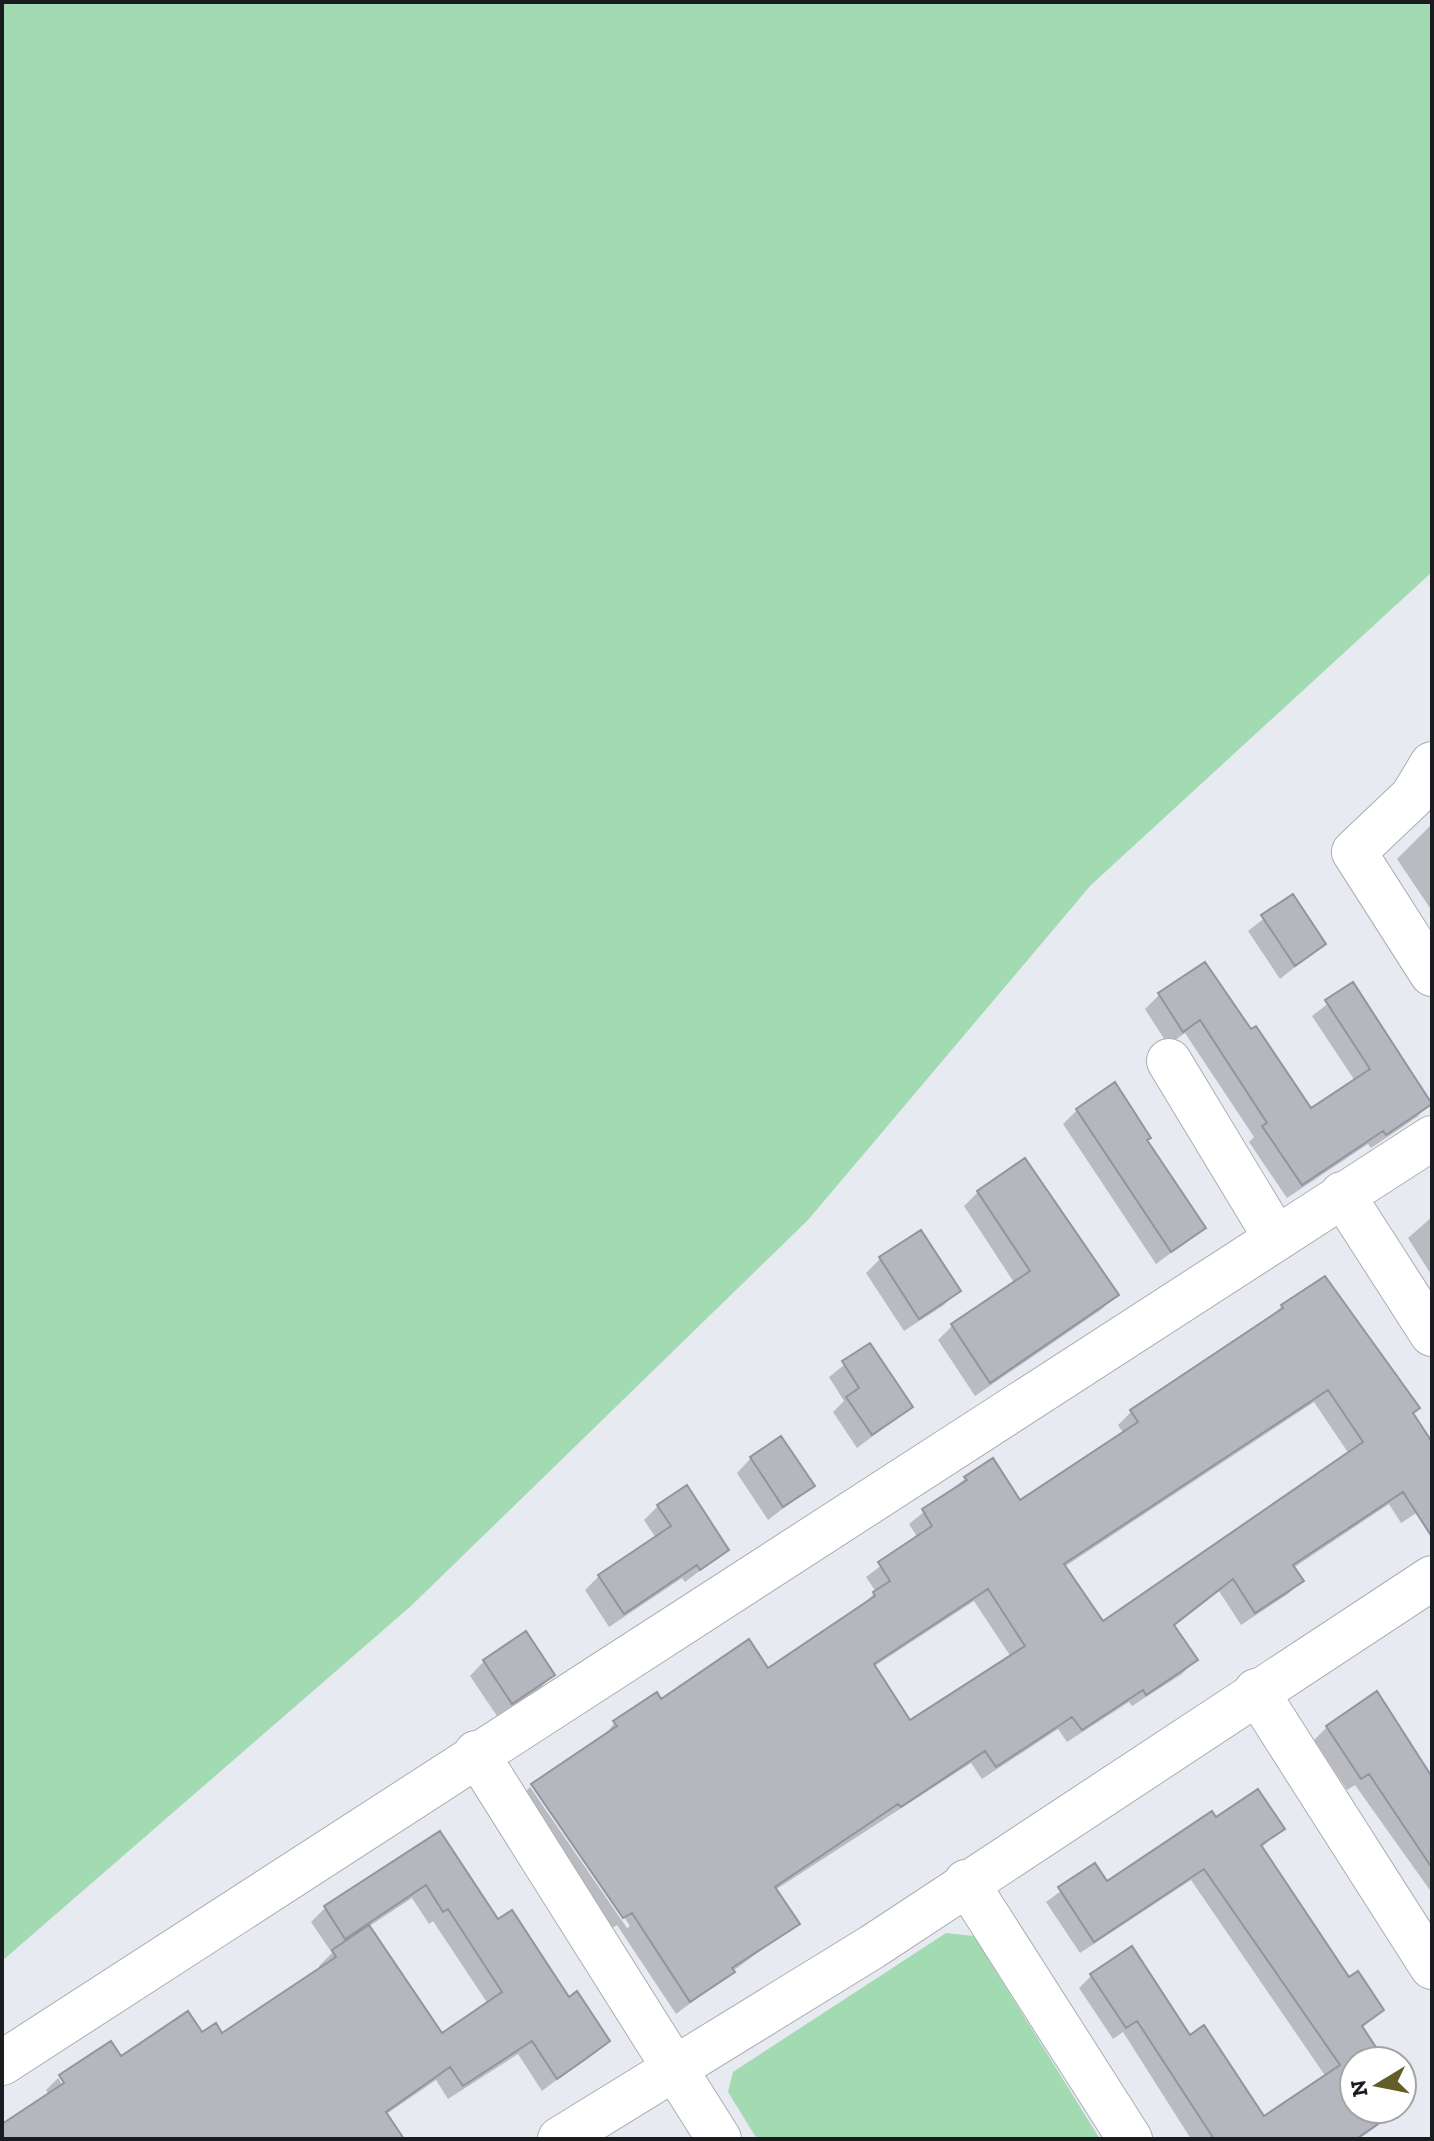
<svg xmlns="http://www.w3.org/2000/svg" width="1434" height="2141" font-family="'Zilla Slab',serif">
<rect width="100%" height="100%" fill="#e8eaf2"/>
<path fill="#a2dab2" d="M 2,2 L 1432,2 L 1432,572 L 1091,885 L 808,1220 L 411,1606 L 2,1961 Z
M 946,1933 L 974,1936 L 1100,2139 L 757,2139 L 728,2092 L 733,2072 Z"/>
<path fill="#0003" fill-rule="evenodd" d="M 1432,824 L 1432,911 L 1397,859 Z
M 1293,896 L 1324,944 L 1280,979 L 1248,931 Z
M 1352,985 L 1431,1102 L 1417,1117 L 1371,1148 L 1368,1144 L 1287,1198 L 1249,1142 L 1254,1137 L 1185,1033 L 1168,1045 L 1145,1009 L 1159,995 L 1250,1032 L 1310,1111 L 1355,1081 L 1312,1016 Z
M 1077,1110 L 1145,1141 L 1204,1228 L 1156,1264 L 1063,1124 Z
M 978,1192 L 1116,1294 L 1102,1309 L 975,1396 L 938,1340 L 952,1326 L 1015,1284 L 964,1206 Z
M 1432,1217 L 1432,1276 L 1408,1238 Z
M 920,1233 L 958,1291 L 944,1305 L 904,1331 L 866,1273 L 880,1259 Z
M 1282,1306 L 1411,1414 L 1432,1445 L 1432,1503 L 1401,1523 L 1389,1504 L 1293,1568 L 1301,1581 L 1288,1594 L 1241,1625 L 1219,1591 L 1173,1627 L 1195,1660 L 1182,1674 L 1132,1706 L 1129,1702 L 1067,1742 L 1058,1729 L 982,1779 L 971,1763 L 775,1890 L 797,1923 L 676,2014 L 617,1925 L 609,1930 L 519,1799 L 530,1787 L 627,1928 L 630,1926 L 534,1786 L 603,1738 L 615,1722 L 660,1701 L 767,1671 L 860,1607 L 876,1592 L 866,1577 L 918,1538 L 909,1524 L 966,1478 L 1020,1503 L 1124,1434 L 1118,1425 L 1132,1411 L 1268,1321 ZM 1314,1402 L 1349,1454 L 1102,1624 L 1064,1567 ZM 974,1601 L 1011,1657 L 910,1723 L 873,1667 Z
M 869,1345 L 911,1407 L 857,1448 L 833,1412 L 844,1401 L 829,1377 Z
M 751,1458 L 812,1486 L 768,1520 L 737,1473 Z
M 658,1506 L 727,1550 L 685,1582 L 682,1578 L 609,1627 L 585,1590 L 599,1576 L 656,1538 L 644,1520 Z
M 484,1661 L 553,1675 L 539,1689 L 497,1716 L 470,1676 Z
M 1327,1727 L 1432,1778 L 1432,1893 L 1355,1785 L 1347,1790 L 1314,1740 Z
M 1216,1820 L 1282,1829 L 1261,1848 L 1349,1980 L 1382,2010 L 1361,2028 L 1383,2061 L 1354,2061 L 1354,2109 L 1401,2109 L 1359,2139 L 1191,2139 L 1123,2032 L 1113,2039 L 1079,1988 L 1092,1975 L 1189,2038 L 1263,2119 L 1326,2077 L 1191,1880 L 1080,1953 L 1046,1902 L 1095,1866 L 1107,1884 Z
M 440,1834 L 497,1922 L 607,2041 L 542,2091 L 518,2054 L 448,2099 L 436,2080 L 385,2115 L 398,2139 L 2,2139 L 2,2127 L 49,2095 L 46,2090 L 58,2078 L 67,2092 L 60,2077 L 110,2043 L 120,2059 L 201,2035 L 222,2035 L 321,1969 L 319,1966 L 332,1953 L 311,1922 L 325,1908 ZM 412,1898 L 429,1924 L 433,1921 L 488,2004 L 441,2036 L 368,1927 Z
M 1402,2090 L 1409,2101 L 1402,2108 Z"/>
<path fill="#b5b7bf" stroke="#93959d" stroke-width="2" fill-rule="evenodd" d="M 1293,894 L 1326,944 L 1295,966 L 1261,915 Z
M 1205,962 L 1251,1029 L 1256,1026 L 1311,1108 L 1370,1069 L 1325,1000 L 1353,982 L 1432,1104 L 1386,1135 L 1383,1131 L 1302,1185 L 1262,1126 L 1267,1123 L 1200,1020 L 1183,1032 L 1158,993 Z
M 1115,1082 L 1151,1138 L 1147,1140 L 1206,1228 L 1171,1252 L 1076,1109 Z
M 1025,1158 L 1119,1295 L 990,1383 L 951,1324 L 1030,1271 L 977,1191 Z
M 921,1230 L 961,1291 L 919,1319 L 879,1257 Z
M 1325,1276 L 1420,1408 L 1413,1413 L 1432,1442 L 1432,1537 L 1403,1492 L 1293,1565 L 1304,1581 L 1255,1613 L 1233,1579 L 1174,1625 L 1198,1660 L 1146,1695 L 1143,1690 L 1082,1730 L 1072,1717 L 996,1767 L 985,1751 L 901,1807 L 898,1804 L 775,1887 L 800,1924 L 732,1968 L 735,1972 L 690,2002 L 632,1913 L 623,1918 L 531,1784 L 617,1726 L 613,1721 L 657,1692 L 661,1699 L 749,1639 L 768,1668 L 875,1596 L 873,1592 L 890,1581 L 878,1562 L 932,1526 L 922,1509 L 967,1480 L 964,1477 L 993,1458 L 1020,1500 L 1138,1422 L 1130,1410 L 1283,1308 L 1281,1305 ZM 1328,1390 L 1363,1442 L 1103,1621 L 1064,1564 ZM 988,1589 L 1025,1646 L 910,1720 L 874,1664 Z
M 870,1343 L 913,1407 L 872,1435 L 846,1397 L 859,1388 L 842,1361 Z
M 781,1436 L 815,1486 L 783,1507 L 750,1457 Z
M 687,1485 L 729,1550 L 700,1570 L 697,1565 L 624,1614 L 598,1575 L 671,1526 L 657,1505 Z
M 526,1631 L 555,1675 L 512,1704 L 483,1660 Z
M 1377,1691 L 1432,1777 L 1432,1868 L 1369,1774 L 1361,1779 L 1326,1726 Z
M 1258,1789 L 1285,1829 L 1261,1845 L 1349,1977 L 1358,1971 L 1384,2010 L 1362,2026 L 1385,2061 L 1354,2061 L 1354,2109 L 1400,2109 L 1356,2139 L 1214,2139 L 1137,2021 L 1126,2028 L 1090,1974 L 1132,1946 L 1190,2035 L 1204,2025 L 1264,2116 L 1340,2065 L 1204,1869 L 1094,1942 L 1058,1887 L 1095,1863 L 1107,1881 L 1212,1811 L 1216,1817 Z
M 440,1831 L 498,1919 L 512,1910 L 569,1997 L 577,1991 L 610,2041 L 587,2058 L 557,2079 L 532,2041 L 463,2086 L 450,2067 L 386,2112 L 404,2139 L 2,2139 L 2,2124 L 64,2083 L 59,2075 L 111,2041 L 121,2056 L 188,2011 L 202,2032 L 216,2023 L 222,2033 L 336,1957 L 332,1950 L 369,1925 L 442,2033 L 502,1992 L 448,1909 L 443,1912 L 426,1885 L 345,1939 L 324,1906 Z"/>
<g fill="none" stroke-linecap="round" stroke-linejoin="round">
<defs>
<path id="street" d="M 1432,764 L 1412,797 L 1354,852 L 1432,974
M 1169,1061 L 1276,1238
M 1342,1194 L 1432,1334
M 1256,1691 L 1432,1967
M 476,1753 L 719,2139
M 966,1882 L 1130,2139
M 2,2063 L 1432,1138"/>
<path id="secondary" d="M 560,2139 L 872,1947 L 1432,1578"/>
</defs>
<use href="#street" stroke="#abadb4" stroke-width="46"/>
<use href="#secondary" stroke="#abadb4" stroke-width="46"/>
<use href="#street" stroke="#fff" stroke-width="44"/>
<use href="#secondary" stroke="#fff" stroke-width="44"/>
</g>
<rect width="1434" height="2141" fill="none" stroke="#1b1c1f" stroke-width="8"/>
<g transform="translate(1378 2085) rotate(260)"><circle r="38" fill="#ffffff" stroke="#a4a4a5" stroke-width="2"/>
<path d="M0-6L14 30L0 20L-14 30Z" fill="#625d29"/>
<text y="-12" font-size="22" font-weight="bold" text-anchor="middle" fill="#1b1c1f">N</text>
</g>
</svg>
